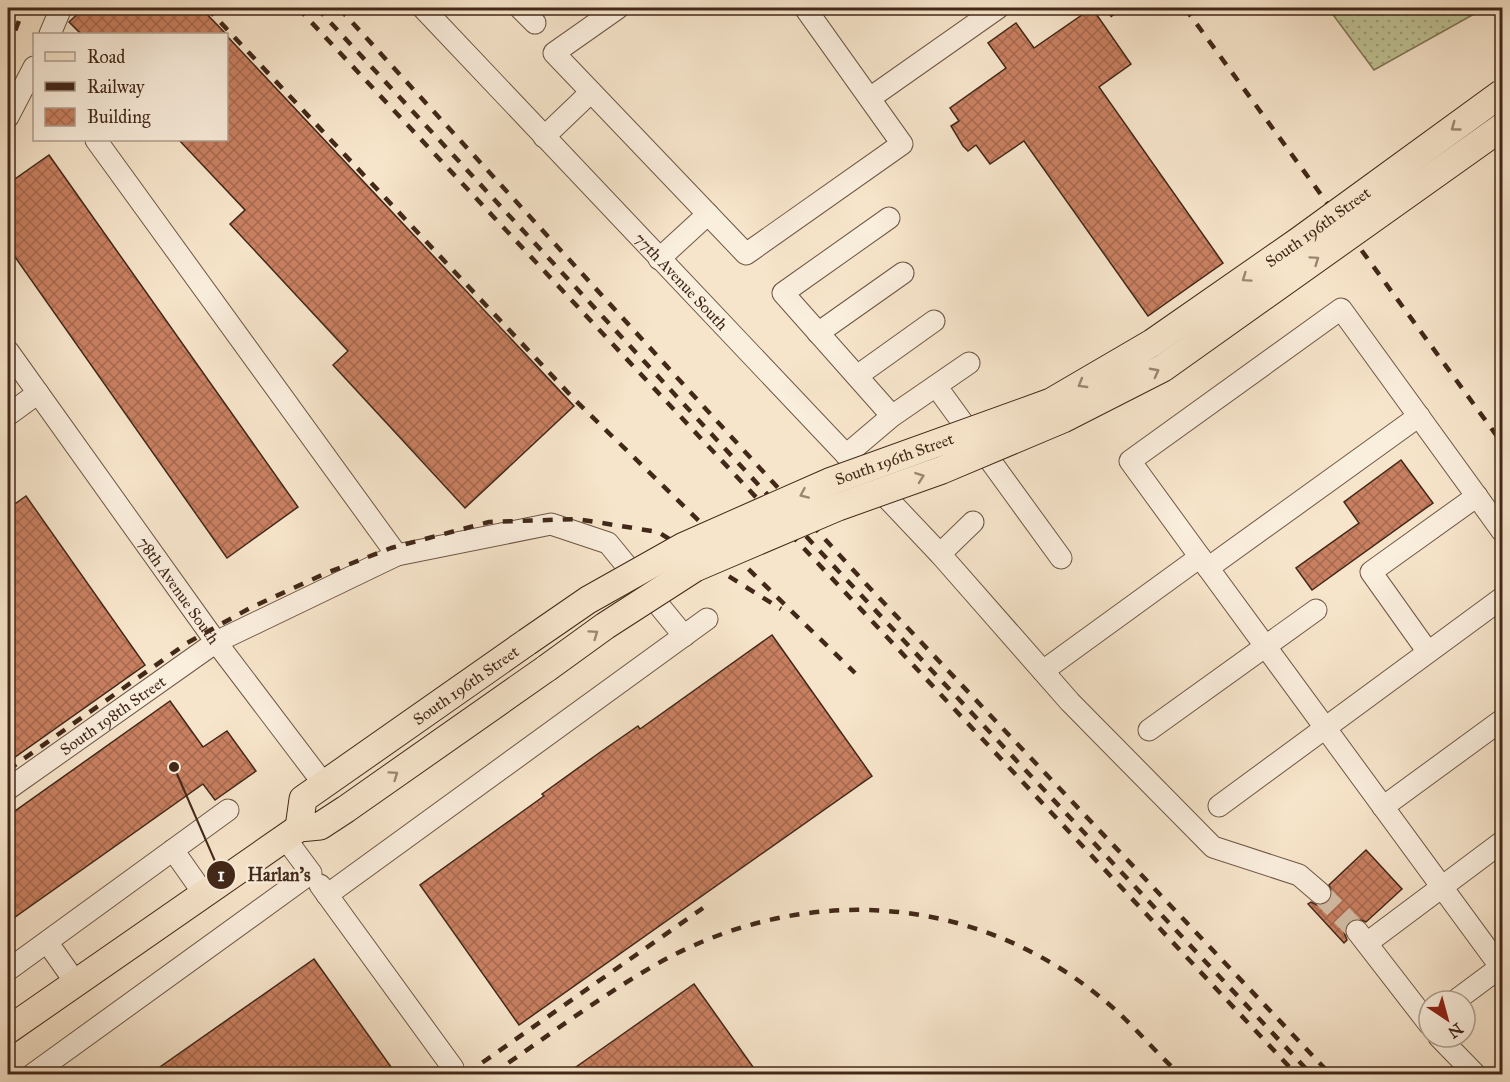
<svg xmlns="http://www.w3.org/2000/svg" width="1510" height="1082" font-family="'IM FELL Great Primer',serif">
<defs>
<pattern id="grass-dots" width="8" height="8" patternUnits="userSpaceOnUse" patternTransform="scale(1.5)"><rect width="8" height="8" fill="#bfc395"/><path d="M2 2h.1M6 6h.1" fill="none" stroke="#9d9e79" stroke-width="1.8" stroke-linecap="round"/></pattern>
<pattern id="building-cross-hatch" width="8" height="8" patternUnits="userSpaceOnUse" patternTransform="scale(1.5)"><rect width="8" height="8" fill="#c98061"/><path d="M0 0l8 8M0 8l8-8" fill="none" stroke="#a5694f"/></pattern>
</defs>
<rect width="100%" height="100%" fill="#f7e5cb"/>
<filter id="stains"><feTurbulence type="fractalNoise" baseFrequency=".00333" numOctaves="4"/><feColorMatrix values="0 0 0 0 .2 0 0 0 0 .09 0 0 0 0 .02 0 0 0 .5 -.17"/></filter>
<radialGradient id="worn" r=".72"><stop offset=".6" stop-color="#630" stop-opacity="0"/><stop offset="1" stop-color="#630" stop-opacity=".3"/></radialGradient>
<path fill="url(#grass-dots)" stroke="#807657" stroke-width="1.5" d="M 1328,8 L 1485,8 L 1374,70 Z"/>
<path fill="url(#building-cross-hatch)" stroke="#422819" stroke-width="1.5" d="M 84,8 L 201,8 L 226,34 L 81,34 L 69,22 Z
M 1092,8 L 1131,64 L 1099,87 L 1223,263 L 1148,316 L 1024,141 L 990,164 L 976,145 L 968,151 L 963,146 L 951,126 L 959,121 L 950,108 L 1006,68 L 988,43 L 1016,23 L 1034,48 Z
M 226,35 L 574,406 L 465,508 L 333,365 L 348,351 L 230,224 L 245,210 L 179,140 L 226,140 Z
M 49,155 L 298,507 L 227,558 L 8,247 L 8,184 Z
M 1401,460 L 1433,503 L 1312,590 L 1296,568 L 1359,523 L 1344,502 Z
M 26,496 L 145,665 L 8,762 L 8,509 Z
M 772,635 L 872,776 L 519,1025 L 420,885 L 544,796 L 542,794 L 599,753 L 638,726 L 640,729 Z
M 170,701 L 203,747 L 227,731 L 256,771 L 215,800 L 203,784 L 8,922 L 8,816 Z
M 1366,850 L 1402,889 L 1366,922 L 1356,918 L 1349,921 L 1344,932 L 1347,940 L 1344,943 L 1308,904 L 1311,902 L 1317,905 L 1324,905 L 1329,902 L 1333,895 L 1329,885 Z
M 314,959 L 396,1074 L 150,1074 Z
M 694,984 L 758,1074 L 566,1074 L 613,1041 Z"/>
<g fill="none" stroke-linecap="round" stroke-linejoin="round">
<path stroke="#d3bfa7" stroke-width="21" stroke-dasharray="21 10" stroke-linecap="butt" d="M 1320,893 L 1357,931"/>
<defs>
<g id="minor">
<path id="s1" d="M 423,8 L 940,554 L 1070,702 L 1213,847 L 1299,875 L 1320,893"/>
<path d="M 520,8 L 535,23"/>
<path d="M 618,8 L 554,53 L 746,254 L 902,144 L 805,8"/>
<path d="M 50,34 L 61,8"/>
<path d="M 870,98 L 998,8"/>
<path d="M 8,117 L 34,67"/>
<path d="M 544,137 L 591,92"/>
<path d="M 889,218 L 783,293 L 892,416"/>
<path d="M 659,259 L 708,214"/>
<path d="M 818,333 L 903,273"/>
<path id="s2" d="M 8,351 L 216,642 L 323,783"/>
<path d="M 857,376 L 934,321"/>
<path d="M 936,386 L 1061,558"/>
<path d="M 8,415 L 38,393"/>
<path d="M 846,455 L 892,416 L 969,363"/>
<path d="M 940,554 L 973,522"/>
<path d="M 397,555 L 551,524 L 608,543 L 684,636"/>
<path d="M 1200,557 L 1502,969"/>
<path d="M 1208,568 L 1419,416"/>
<path d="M 1428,652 L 1371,572 L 1477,496"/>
<path d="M 1043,671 L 1200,557 L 1130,461 L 1341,309 L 1502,531"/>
<path d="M 1149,730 L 1316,610"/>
<path id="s3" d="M 8,789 L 216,642 L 397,555 L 96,140"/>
<path d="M 1219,806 L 1502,598"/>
<path d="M 1383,807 L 1502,720"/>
<path d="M 173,850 L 204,894"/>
<path d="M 320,885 L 453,1068"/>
<path d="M 327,895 L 707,619"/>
<path d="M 1357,931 L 1429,1024"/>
<path d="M 47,942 L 76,983"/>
<path d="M 1367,943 L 1502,842"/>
<path d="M 8,970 L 228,810"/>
<path d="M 1455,1001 L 1502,966"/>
<path d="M 1439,1037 L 1475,1074"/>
<path d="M 33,1074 L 311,873 L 285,838"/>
</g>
<g id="major">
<path id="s4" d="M 299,828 L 303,799 L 527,642"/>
<path d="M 8,1030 L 299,828 L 320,826 L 346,809 L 547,668"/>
</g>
</defs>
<use href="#minor" stroke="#6f5746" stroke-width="23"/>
<use href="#major" stroke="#422819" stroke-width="29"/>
<use href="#minor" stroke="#faeedd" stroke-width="21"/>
<use href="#major" stroke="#f7e5cb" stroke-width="27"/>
<path stroke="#422819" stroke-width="4.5" stroke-dasharray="10 10" stroke-linecap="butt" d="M 207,8 L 574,399 L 855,673
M 298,8 L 1296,1074
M 317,8 L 829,561 L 1311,1074
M 339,8 L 866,584 L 1330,1074
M 1107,8 L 1115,19
M 1185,8 L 1502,443
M 8,49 L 24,8
M 8,770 L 187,643 L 250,608 L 324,574 L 391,548 L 489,522 L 577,519 L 658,532 L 781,609
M 466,1074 L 703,908
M 492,1074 C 544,1039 595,1000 650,968 C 794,883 969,890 1100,997 C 1126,1017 1148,1044 1172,1067
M 522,1074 L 523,1073"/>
<defs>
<g id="major-bridge">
<path id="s5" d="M 527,642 L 588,600 L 684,546 L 829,482 L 1051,402 L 1152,343 L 1300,240 L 1502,93"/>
<path d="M 547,668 L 605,626 L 695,568 L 838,507 L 942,470 L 1063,419 L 1163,368 L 1502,127"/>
</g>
</defs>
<use href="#major-bridge" stroke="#422819" stroke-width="29" stroke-linecap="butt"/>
<use href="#major-bridge" stroke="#f7e5cb" stroke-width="27"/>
</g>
<defs><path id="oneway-chevron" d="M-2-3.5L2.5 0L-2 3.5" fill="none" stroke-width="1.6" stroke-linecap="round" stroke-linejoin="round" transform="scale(1.5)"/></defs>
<g stroke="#9c8672">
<use href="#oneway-chevron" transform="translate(1455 127) rotate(144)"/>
<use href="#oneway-chevron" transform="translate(1315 260) rotate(-35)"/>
<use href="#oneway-chevron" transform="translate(1246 278) rotate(145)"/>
<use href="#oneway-chevron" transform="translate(1155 372) rotate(-28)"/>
<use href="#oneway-chevron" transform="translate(1082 384) rotate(150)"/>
<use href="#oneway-chevron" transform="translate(920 477) rotate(-20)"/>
<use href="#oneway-chevron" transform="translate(804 494) rotate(156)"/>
<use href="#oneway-chevron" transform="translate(594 634) rotate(-35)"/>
<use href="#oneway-chevron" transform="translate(394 775) rotate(-35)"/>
</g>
<g text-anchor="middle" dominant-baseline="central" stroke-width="5" stroke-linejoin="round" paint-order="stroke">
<g font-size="16" fill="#422819" stroke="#faeedd">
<text stroke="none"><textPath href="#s5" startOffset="898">South 196th Street</textPath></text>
<text stroke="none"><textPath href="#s1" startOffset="376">77th Avenue South</textPath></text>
<text stroke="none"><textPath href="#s5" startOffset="412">South 196th Street</textPath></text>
<text stroke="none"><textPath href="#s2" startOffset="294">78th Avenue South</textPath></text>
<text stroke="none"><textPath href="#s4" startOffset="228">South 196th Street</textPath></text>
<text stroke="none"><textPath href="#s3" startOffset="128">South 198th Street</textPath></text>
</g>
</g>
<path fill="none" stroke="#422819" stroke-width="2" d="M174 767L221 875"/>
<g fill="#422819" stroke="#faeedd" stroke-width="2">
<circle cx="174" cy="767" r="6"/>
<circle cx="221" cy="875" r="15"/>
</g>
<g font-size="18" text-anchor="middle" font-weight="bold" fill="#fff">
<text x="221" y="881">1</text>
</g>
<g font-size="18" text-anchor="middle" font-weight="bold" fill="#422819" stroke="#faeedd" stroke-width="5" stroke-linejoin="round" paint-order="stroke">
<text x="279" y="881">Harlan's</text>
</g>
<rect width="1510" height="1082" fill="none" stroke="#f7e5cb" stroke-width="30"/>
<rect x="9" y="9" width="1492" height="1064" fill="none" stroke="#422819" stroke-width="3"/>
<rect x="15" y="15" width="1480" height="1052" fill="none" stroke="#422819" stroke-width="1.5"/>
<rect x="33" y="33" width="195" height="108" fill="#faeedd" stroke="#b09f8f" stroke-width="1.5"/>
<rect x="45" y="52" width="30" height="9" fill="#f7e5cb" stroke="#b09f8f" stroke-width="1.5"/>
<text x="87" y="63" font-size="18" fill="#422819">Road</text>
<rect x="45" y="82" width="30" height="9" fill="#422819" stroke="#b09f8f" stroke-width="1.5"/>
<text x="87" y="93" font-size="18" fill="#422819">Railway</text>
<rect x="45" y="108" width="30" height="18" fill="url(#building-cross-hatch)" stroke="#b09f8f" stroke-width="1.5"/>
<text x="87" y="123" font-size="18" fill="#422819">Building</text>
<g transform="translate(1447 1019) rotate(144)"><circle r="28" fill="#faeedd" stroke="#b09f8f" stroke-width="1.5"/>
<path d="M0-4.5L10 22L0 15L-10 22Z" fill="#8f2418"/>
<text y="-9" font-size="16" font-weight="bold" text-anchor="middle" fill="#422819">N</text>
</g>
<rect width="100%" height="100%" filter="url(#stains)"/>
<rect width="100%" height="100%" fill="url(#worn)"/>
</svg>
